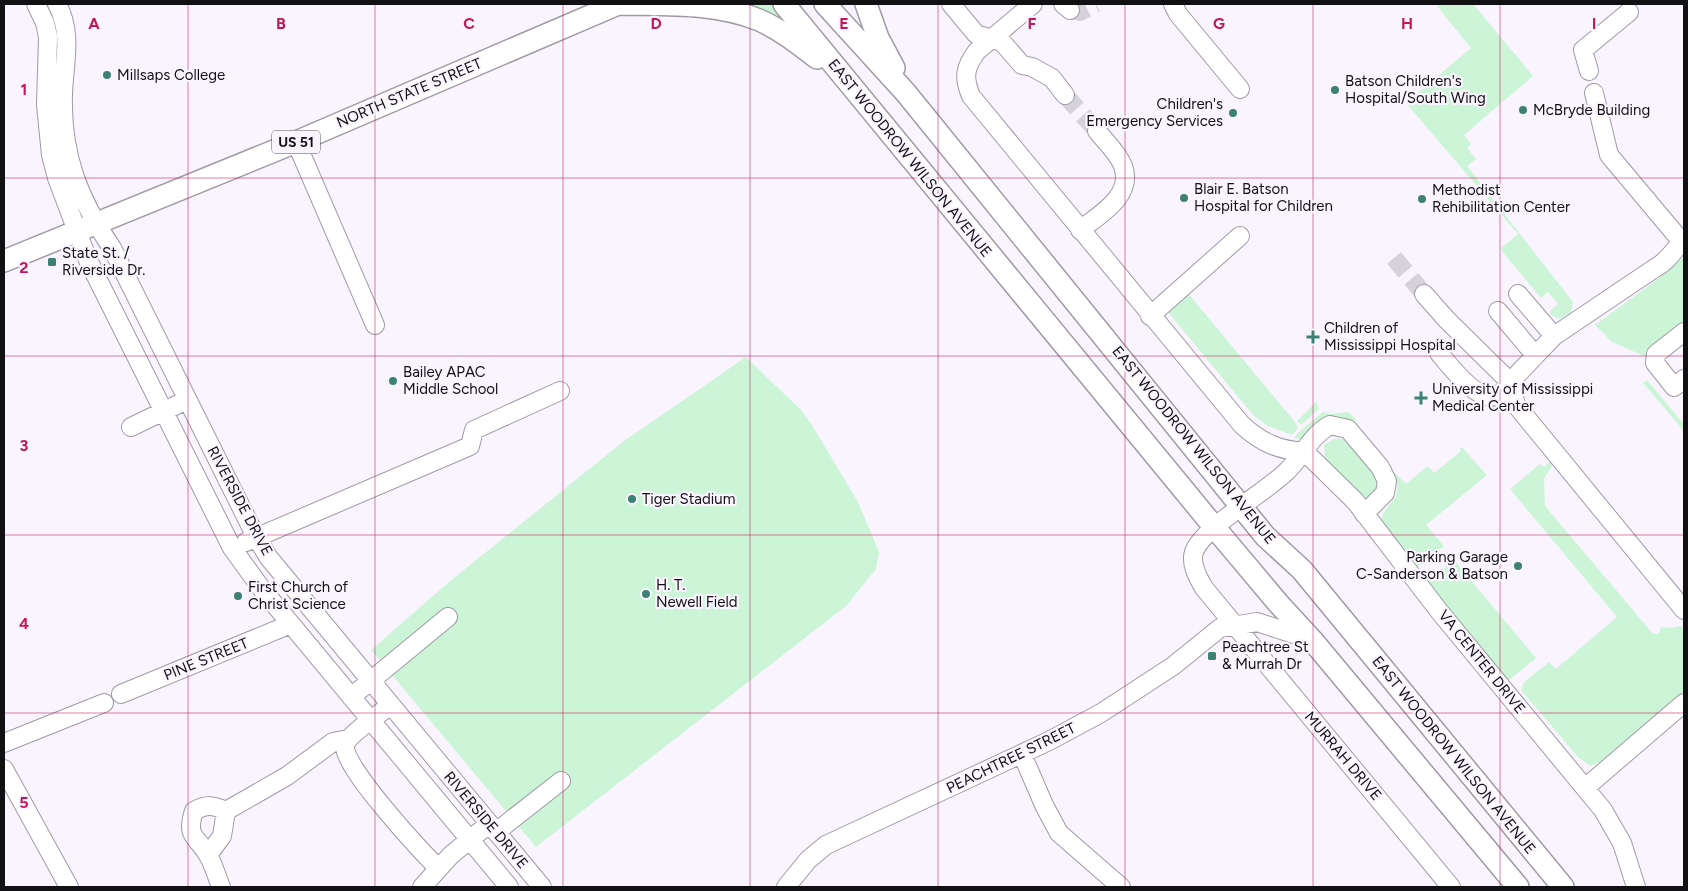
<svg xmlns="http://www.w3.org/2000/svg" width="1688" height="891" font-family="Figtree,sans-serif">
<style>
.green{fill:#ccf4d6}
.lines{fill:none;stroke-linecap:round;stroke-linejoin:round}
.minor-tunnel{stroke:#d6d2db;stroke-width:18;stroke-dasharray:18 9;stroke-linecap:butt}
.minor-casing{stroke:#9f9aa3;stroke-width:20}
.major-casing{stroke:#9f9aa3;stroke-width:24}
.minor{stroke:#fff;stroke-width:18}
.major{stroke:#fff;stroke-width:21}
.grid{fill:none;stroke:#c2185b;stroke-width:1;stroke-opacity:0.55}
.poi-dot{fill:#3d8175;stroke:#f9f4fe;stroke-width:2}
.labels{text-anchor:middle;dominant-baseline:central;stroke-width:4.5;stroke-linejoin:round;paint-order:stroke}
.shield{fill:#f9f4fe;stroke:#57545a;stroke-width:1}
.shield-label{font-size:14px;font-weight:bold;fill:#111013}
.poi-label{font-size:15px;fill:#111013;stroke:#f9f4fe;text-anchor:start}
.street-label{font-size:15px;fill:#111013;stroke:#f9f4fe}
.grid-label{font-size:16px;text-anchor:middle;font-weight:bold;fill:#c2185b;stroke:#f9f4fe;stroke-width:4.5;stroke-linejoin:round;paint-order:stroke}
</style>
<rect width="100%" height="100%" fill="#f9f4fe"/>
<path class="green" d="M730 4H772L798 35Z
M1440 4H1473L1533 76 1464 135 1471 144 1467 148 1476 159 1467 166 1573 302 1571 312 1559 319 1550 314 1551 310 1558 304 1548 292 1541 298 1500 249 1518 234 1406 103 1471 48 1437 6Z
M1684 257V325L1649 358 1612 342 1595 325 1654 282Z
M1187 292 1295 422 1298 428 1292 435 1268 426 1254 416 1167 311Z
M746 357 802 411 812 425 858 502 879 552 876 569 846 606 536 847 371 650 449 582 624 441Z
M1647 380 1684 424V431L1643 383Z
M1316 402 1319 409 1301 425 1297 421Z
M1323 412 1333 414 1348 412 1355 418V426L1301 439 1294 438 1299 432Z
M1334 439C1338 439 1342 438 1346 441 1356 448 1376 474 1381 486L1364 503 1325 457 1324 445Z
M1462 447 1487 475 1426 525 1444 546 1421 565 1413 568 1381 520C1385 501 1407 502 1392 470L1406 484 1428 466 1434 473 1461 451 1460 449Z
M1552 460 1553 465 1544 478 1545 506 1653 634H1659L1661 627 1670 628 1681 626 1684 631V691L1600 762 1590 766 1578 757 1521 690 1524 682 1549 662 1556 669 1617 617 1510 489 1540 464 1544 467Z
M1454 560 1536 658 1509 680 1506 681 1427 583Z"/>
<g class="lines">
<path class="minor-tunnel" d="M1070 10 1080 12 1096 4
M1065 95 1097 131
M1394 258 1424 294"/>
<g class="minor-casing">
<path id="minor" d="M36 4 45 23 48 37 46 105 51 155 57 178 88 260 232 548 261 588 509 887
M57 4C73 33 64 63 63 94 61 154 79 200 112 248L256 537 269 558 542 887
M951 4 976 34 1002 42 1022 65 1032 67 1052 78 1065 95
M1033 4 977 51C965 67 963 77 971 96L1242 425C1262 443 1278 450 1305 452
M1063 4 1070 10
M1173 4 1178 14 1240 89
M1589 71 1583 50 1629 12
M1594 93 1609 155 1682 242
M296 142 375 325
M1080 230C1099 215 1134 196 1123 166 1118 153 1105 141 1097 131
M1424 294 1447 320 1510 382 1554 336 1655 268C1669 261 1673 250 1684 240
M1518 294 1554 336
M1498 311 1535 355
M1150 316 1240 236
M1684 332 1656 354 1655 363 1674 387 1684 379
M1439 353C1450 366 1480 407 1500 394 1504 392 1507 386 1510 382
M1510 382 1516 405 1684 610
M131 427 187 400
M1305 452 1355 501 1439 611 1603 810 1622 843 1636 887
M1364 514 1385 493 1387 481 1380 467 1348 429 1330 425C1310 436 1303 456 1286 472 1266 492 1202 528 1194 552 1190 564 1198 578 1204 588L1451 887
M246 542 470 446 474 430 560 391
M121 694 291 624
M351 697 448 617
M391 705C382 712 348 735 345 745 341 765 421 851 438 868
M4 743 104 703
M1022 754 1044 805 1059 833 1121 887
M4 769 69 887
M1585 788 1684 703
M496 832 561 781
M208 855 222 836 226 811
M221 887C217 877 214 866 209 857 198 836 185 839 194 811 207 804 213 805 226 811L287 776 333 742 348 739
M422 887 451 855 489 824
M786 887 808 860 826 845 1049 741 1101 713 1173 666 1220 628 1257 622 1312 640"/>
</g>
<g class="major-casing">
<path id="major" d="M618 4C666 5 715 2 759 20 780 29 800 45 817 58
M784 4 1215 528 1278 603 1312 640 1518 887
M825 4 906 93 1265 536 1302 570 1563 887
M866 4 878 38 894 68
M4 261 296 142 618 4"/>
</g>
<use href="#minor" class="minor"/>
<use href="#major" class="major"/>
</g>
<path class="grid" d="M188 4V887M375 4V887M563 4V887M750 4V887M938 4V887M1125 4V887M1313 4V887M1500 4V887M4 178H1684M4 356H1684M4 535H1684M4 713H1684"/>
<g class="poi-dot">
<circle cx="107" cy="75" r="5"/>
<circle cx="1335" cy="90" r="5"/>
<circle cx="1523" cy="110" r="5"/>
<circle cx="1233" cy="113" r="5"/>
<circle cx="1184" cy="198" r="5"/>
<circle cx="1422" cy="199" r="5"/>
<rect x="47" y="257" width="10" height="10" rx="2.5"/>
<path d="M1310.5 329.5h5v5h5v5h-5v5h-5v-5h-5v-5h5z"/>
<circle cx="393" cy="381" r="5"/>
<path d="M1418.5 390.5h5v5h5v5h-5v5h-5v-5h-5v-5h5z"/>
<circle cx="632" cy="499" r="5"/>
<circle cx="1518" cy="566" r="5"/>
<circle cx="646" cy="594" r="5"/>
<circle cx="238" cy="596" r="5"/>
<rect x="1207" y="651" width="10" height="10" rx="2.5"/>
</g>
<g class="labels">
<rect class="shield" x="272" y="130.5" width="48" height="23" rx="4"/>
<g class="shield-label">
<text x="296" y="142">US 51</text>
</g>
<g class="poi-label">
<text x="117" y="75">Millsaps College</text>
<text x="1345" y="81">Batson Children's<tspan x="1345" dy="17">Hospital/South Wing</tspan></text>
<text x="1223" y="104" text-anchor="end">Children's<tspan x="1223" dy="17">Emergency Services</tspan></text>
<text x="1533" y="110">McBryde Building</text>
<text x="1194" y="189">Blair E. Batson<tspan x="1194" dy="17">Hospital for Children</tspan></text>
<text x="1432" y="190">Methodist<tspan x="1432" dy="17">Rehibilitation Center</tspan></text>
<text x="62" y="253">State St. /<tspan x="62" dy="17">Riverside Dr.</tspan></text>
<text x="1324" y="328">Children of<tspan x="1324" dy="17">Mississippi Hospital</tspan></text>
<text x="403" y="372">Bailey APAC<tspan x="403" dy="17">Middle School</tspan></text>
<text x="1432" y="389">University of Mississippi<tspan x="1432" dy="17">Medical Center</tspan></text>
<text x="642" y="499">Tiger Stadium</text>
<text x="1508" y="557" text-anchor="end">Parking Garage<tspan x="1508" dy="17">C-Sanderson &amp; Batson</tspan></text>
<text x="656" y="585">H. T.<tspan x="656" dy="17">Newell Field</tspan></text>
<text x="248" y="587">First Church of<tspan x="248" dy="17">Christ Science</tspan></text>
<text x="1222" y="647">Peachtree St<tspan x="1222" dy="17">&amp; Murrah Dr</tspan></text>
</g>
<g class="street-label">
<text transform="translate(409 93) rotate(-23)">NORTH STATE STREET</text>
<text transform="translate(910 158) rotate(51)">EAST WOODROW WILSON AVENUE</text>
<text transform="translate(1194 445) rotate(51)">EAST WOODROW WILSON AVENUE</text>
<text transform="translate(240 501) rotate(62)">RIVERSIDE DRIVE</text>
<text transform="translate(206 659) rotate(-22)">PINE STREET</text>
<text transform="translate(1482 662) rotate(51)">VA CENTER DRIVE</text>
<text transform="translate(1454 755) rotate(51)">EAST WOODROW WILSON AVENUE</text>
<text transform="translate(1343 756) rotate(50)">MURRAH DRIVE</text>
<text transform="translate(1011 758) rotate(-26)">PEACHTREE STREET</text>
<text transform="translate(486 820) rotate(50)">RIVERSIDE DRIVE</text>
</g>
</g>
<g class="grid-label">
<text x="94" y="29">A</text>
<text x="281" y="29">B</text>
<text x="469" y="29">C</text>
<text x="656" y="29">D</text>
<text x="844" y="29">E</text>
<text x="1032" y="29">F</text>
<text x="1219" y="29">G</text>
<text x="1407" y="29">H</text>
<text x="1594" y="29">I</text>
<text x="24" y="95">1</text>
<text x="24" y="273">2</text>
<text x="24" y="451">3</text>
<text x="24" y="629">4</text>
<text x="24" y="808">5</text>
</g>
<rect width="1688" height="891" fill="none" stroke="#111013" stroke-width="10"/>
</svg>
